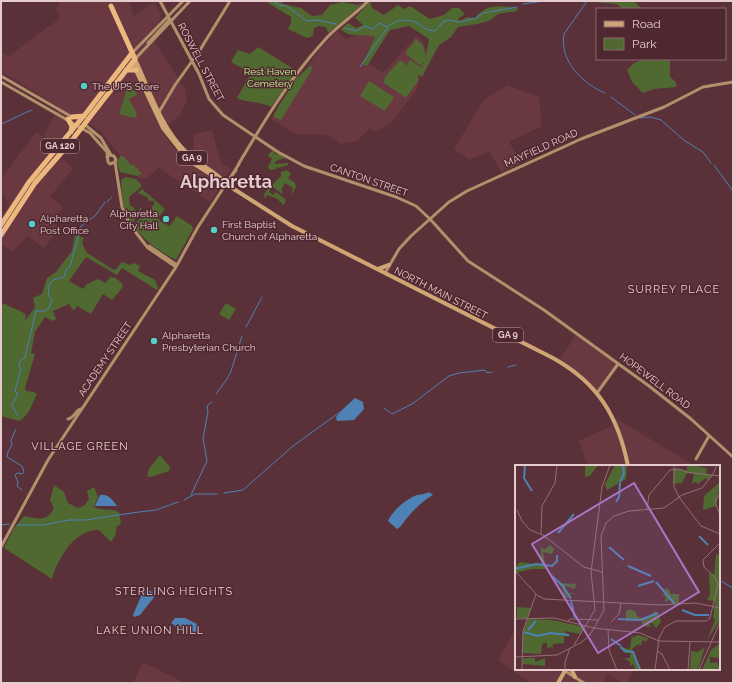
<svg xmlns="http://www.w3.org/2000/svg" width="734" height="684" font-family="Raleway,sans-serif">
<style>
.built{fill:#693841}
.green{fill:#4f6931}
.water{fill:#4e81b4}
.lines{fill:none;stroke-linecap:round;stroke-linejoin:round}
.stream{stroke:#4e81b4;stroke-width:1}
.secondary{stroke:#b1906b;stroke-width:3}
.primary{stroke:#d0a575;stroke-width:4}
.highway{stroke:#ecb87e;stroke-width:5}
.poi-dot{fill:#55cec6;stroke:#4f272e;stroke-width:1.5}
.labels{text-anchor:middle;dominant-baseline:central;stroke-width:3;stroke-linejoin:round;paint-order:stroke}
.shield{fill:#4f272e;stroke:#b89a9e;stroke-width:1}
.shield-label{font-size:9px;font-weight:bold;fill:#e5cbce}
.street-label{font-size:10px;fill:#e5cbce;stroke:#4f272e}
.park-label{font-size:10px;fill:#c7f398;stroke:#4f272e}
.poi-label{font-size:10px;fill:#e5cbce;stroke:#4f272e;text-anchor:start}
.neighbourhood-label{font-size:11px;letter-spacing:1px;fill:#e5cbce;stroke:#4f272e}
.town-label{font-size:18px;font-weight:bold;fill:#e5cbce;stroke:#4f272e}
.inset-river{fill:none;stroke:#4e81b4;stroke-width:2}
.inset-road{fill:none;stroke:#926f74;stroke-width:1}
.view{fill:#ab74c6;fill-opacity:0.15;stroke:#ab74c6;stroke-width:2}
.inset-edge{fill:none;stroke:#e5cbce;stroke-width:2}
</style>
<rect width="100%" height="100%" fill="#5a3138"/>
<path class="built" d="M61 1H129L134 16 154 2 161 13 155 42 185 89 187 101 180 115 162 130 173 147 193 164 194 134 212 130 221 163 231 169 210 202 159 168 145 179 138 177 101 132 78 117 56 145 43 136 59 107 10 77 1 73V52L9 56 46 28 60 19 56 8Z
M337 31 346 39 356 35H370L375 37 363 60 383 73 417 35 427 49 417 89 393 121 376 132 369 129 357 141 340 144 328 135 295 134 271 119 318 52Z
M507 85 539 97 542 126 509 142 521 163 502 172 489 152 469 160 454 149 483 101Z
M36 132 61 150 57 154 73 168 50 197 63 207 53 223 60 228 44 248 27 236 13 252 1 244V217L9 204 1 189V179Z
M577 333 618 363 597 392 559 361Z
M612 416 692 464 690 466H588L579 441 615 424Z
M516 628V669H634L626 683H622L607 674 602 683H531L498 660Z
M143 662 185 683H133Z"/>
<path class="green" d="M261 1H280L283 4 301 8 312 16 322 15 330 5 342 2 357 5 362 3 358 8 328 33 326 27 319 26 314 28 313 36 307 38 288 29 291 23V17L265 1Z
M370 1 372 8 384 15 398 5 404 9 410 6 430 19 444 15 452 8H459L465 14 458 19 460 21 467 17 475 18C486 3 502 6 518 8L517 11 498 14 489 21 477 24 458 27 451 37 439 45 422 77 418 74V81L406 98 384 83 385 77 400 60 411 68 407 64 410 60 422 68 424 61 421 66 406 54V52L416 39 423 45 426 56 429 39 409 26 390 30 367 66 362 64 375 37C364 33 349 39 341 29L348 23 356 28 363 25 355 18Z
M583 1H634L642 9H623L616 4Z
M258 47 297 71 271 107C262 101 245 103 237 98L251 73 231 62 238 50 250 54Z
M645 59H670V77L676 82V87L654 89 643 93 632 82 627 70 634 63Z
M310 66 313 68 281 120 274 117V114L295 80Z
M369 81 394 97 385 111 360 96Z
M131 82 137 95 129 99 137 114 135 118 119 114 126 93 123 86Z
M273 150 275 154H280L288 160 284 158 276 161 274 164 288 163V165L278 168 277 166 276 169 270 170 268 168 269 164H272L270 163 272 158 269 157 268 155Z
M120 156H123L131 165H134L142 174 137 176 120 172 117 163Z
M287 170 291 174 288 178 295 183 296 187 291 195 293 188 285 183 281 190 283 192 282 194 272 186 269 192 273 195 276 192 286 200 284 205 276 198 267 195 265 199 264 194 269 188 267 186 270 185 267 181 269 180 273 184 281 176V172Z
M126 177 136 179 141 184V187L129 197 130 206H132L137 212 141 207 142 208 132 224C122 213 122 194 121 180Z
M142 189 165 209 158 218 161 222 170 226 177 216 192 226 193 229 176 260C161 253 141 238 133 225L146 214H147L155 203 152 200 150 202 147 197 138 193Z
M75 235 84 238 82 242 86 252 112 269 115 270 122 262 130 265 134 263 140 266 138 271 155 280 158 288 157 290 122 268 117 275 86 257 69 281 83 289 87 284 98 279 106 283 110 277 113 278 114 277 122 283 123 287 112 300 103 294 91 314 77 306 74 311 69 304 53 311 56 319 53 321 45 317 35 332 31 353 35 354 25 388 26 391 34 392 37 394C32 404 29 416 19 421L1 416V307L4 303C11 309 20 309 26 315L25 321 35 307 33 298 42 294 47 278 56 272 72 251Z
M226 303 236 309 229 320 219 314Z
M160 455 170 467 169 471 151 477 147 476 149 469Z
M54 485 64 492 68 503 78 508 84 506 89 499 87 491 94 487 98 497 94 507C102 511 110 508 119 512L121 524 116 527V534L111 542 99 530C75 529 58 558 52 579L4 548 14 528 24 516C38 519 47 522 54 508L50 500Z"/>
<path class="water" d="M355 398 363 402 364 409 354 420 337 421 336 417 342 410Z
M429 492 433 495C420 502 409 515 400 527L397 529 388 521C392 511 406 499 417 495 421 494 425 494 429 492Z
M100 495C108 494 112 499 117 506H95Z
M147 589 154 593 155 596 140 615 134 617 133 615 142 594Z
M175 618H185L197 624 200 633 196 635 188 628 177 627 171 623Z"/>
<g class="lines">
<path class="stream" d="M272 1 281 6 285 5 307 21 317 20 336 24
M587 1 564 34C559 61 583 84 605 93
M523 4 544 1
M345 28 356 31 365 26 372 29 380 23 386 27C390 26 393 22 398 21 421 17 418 30 435 31L443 22 448 20 460 22 476 18 484 13 517 7
M360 67 388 27
M611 97 635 115
M640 118 651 117 661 120 685 141 703 152 711 163
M1 124C12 120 21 114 32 110
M714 165 733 191
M111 198 112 197
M107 202 110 199
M246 327 262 297
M508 367 516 365
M216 394 227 379 231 371 242 336
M384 408 392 414 412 404 449 376 459 373 485 370 487 373 492 372
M18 416 12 405 18 394 15 391 21 369 19 366 20 361 25 357 36 311H45L49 308 52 300 49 296 48 286 53 280 64 277 66 270 70 267 81 226 95 216 105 202
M16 429 11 440 12 445 8 452 7 457 22 466 24 472 22 474 17 473 15 475 18 482 17 486 22 490
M224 493 243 490 293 446 340 412
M191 495 207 461 203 439 208 411 207 406 212 402
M184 500 195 494H217
M1 525 9 524
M17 525H43L69 520H85L139 512 156 510 178 502
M719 580 733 588"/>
<path class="secondary" d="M160 1 199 74 209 99 223 115 278 152 304 166 396 197 416 206 430 219 468 261 544 310 649 386 691 419 733 457
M148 43 170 19
M132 53 183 1
M135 59 190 1
M1 76 72 117
M1 82 90 133 107 152 108 162 110 164 115 162 116 160 114 156 110 155 107 157
M159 112 175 85 200 50 230 1
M84 124 101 138 111 155
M115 162 122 207 130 225 148 248 176 267
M238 165C263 123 290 78 323 42 336 26 354 16 368 1
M227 182 236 170
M149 246 177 265
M385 273 399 249 411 236 449 202 467 191 581 139 664 107 703 87 733 82
M597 393 618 364
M68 419C75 418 75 410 81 409
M696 459 709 436
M1 547 48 460 176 267 198 227 239 164
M565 671 584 683"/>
<path class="primary" d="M135 59C150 91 160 127 187 153 198 164 215 171 226 183
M132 62 163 128 181 151 196 165 292 226 553 358C598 383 618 416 628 466
M378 269 389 265
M571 669 575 677
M558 683 566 669"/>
<path class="highway" d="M126 70H136
M72 117 84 116
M68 119 72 126 71 132
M1 225 29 182 87 112 132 53
M1 235 35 183 69 144 135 59 111 6"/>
</g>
<g class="poi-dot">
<circle cx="84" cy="86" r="4"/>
<circle cx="166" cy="219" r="4"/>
<circle cx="32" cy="224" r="4"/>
<circle cx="214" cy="230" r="4"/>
<circle cx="154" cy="341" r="4"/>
</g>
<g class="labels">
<g class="shield">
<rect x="41" y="139" width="38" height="14" rx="3"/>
<rect x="177" y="151" width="30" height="14" rx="3"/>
<rect x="493" y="328" width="30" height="14" rx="3"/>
</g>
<g class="shield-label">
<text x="60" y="146">GA 120</text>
<text x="192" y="158">GA 9</text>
<text x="508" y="335">GA 9</text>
</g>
<g class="street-label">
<text transform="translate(201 62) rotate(62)">ROSWELL STREET</text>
<text transform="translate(541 148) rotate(-24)">MAYFIELD ROAD</text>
<text transform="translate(369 180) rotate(19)">CANTON STREET</text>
<text transform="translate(441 293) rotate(27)">NORTH MAIN STREET</text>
<text transform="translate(105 359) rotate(-56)">ACADEMY STREET</text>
<text transform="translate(655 381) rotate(37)">HOPEWELL ROAD</text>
</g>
<g class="park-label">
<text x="270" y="71">Rest Haven<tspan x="270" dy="12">Cemetery</tspan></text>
</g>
<g class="poi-label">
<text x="92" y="86">The UPS Store</text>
<text x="158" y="213" text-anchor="end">Alpharetta<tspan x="158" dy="12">City Hall</tspan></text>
<text x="40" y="218">Alpharetta<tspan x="40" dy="12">Post Office</tspan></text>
<text x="222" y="224">First Baptist<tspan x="222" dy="12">Church of Alpharetta</tspan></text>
<text x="162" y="335">Alpharetta<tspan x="162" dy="12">Presbyterian Church</tspan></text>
</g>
<g class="neighbourhood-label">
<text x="674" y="289">SURREY PLACE</text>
<text x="80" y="446">VILLAGE GREEN</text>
<text x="174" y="591">STERLING HEIGHTS</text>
<text x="150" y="630">LAKE UNION HILL</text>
</g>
<g class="town-label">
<text x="226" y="181">Alpharetta</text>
</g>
</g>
<g transform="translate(515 465)">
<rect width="205" height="205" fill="#5a3138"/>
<path d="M70 0H83L75 11 70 12ZM100 0H112L111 14 92 25 90 19ZM173 0 192 3 191 9 197 11 194 15 190 13 183 19 181 17 173 20 177 18 179 9 172 8 167 18 158 19 159 3 171 6ZM205 17 201 41 188 45 189 31ZM35 80 39 84 37 89 28 87 31 104H17L0 108V102L5 97 26 100V81L29 85ZM201 89 205 90V155L192 175 200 155 198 153 200 136 192 135 195 129 194 108 199 110ZM37 111 46 118 61 119 60 124 50 121 52 128H60L55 129 56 135 54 132 50 133 47 123ZM153 123 156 129H164V139H157L155 135 150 137 151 131H146L149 129 148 125ZM111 139V146L115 144 121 147 122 151 126 153 138 150V146L143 148 146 157 141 163 137 158 134 159 137 162 127 161V156H111ZM2 142 16 143 12 153H2ZM13 154 37 155 69 162 65 169 49 166 55 172 49 171V178L38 179 37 187V182L32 183V178H29L27 179 26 189 8 188V167ZM117 169 118 173 122 170 133 173 131 177 128 175 125 181 123 179 117 184 127 205H121L118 199 115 201V197L109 193 99 194 115 193V188H110L104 182 115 184ZM205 178V193L195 192V198L202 197 205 204 187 205 196 185ZM190 182 183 205H175L176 186 183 187ZM12 193H20V197L30 193V201L8 199V194Z" fill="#4f6931"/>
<path class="inset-river" d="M10 0 9 13 17 26M105 17 109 9 108 0M101 37 104 32 105 18M43 68 59 49M184 71 193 80M94 82 109 95M113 101 136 111M0 104 21 99 37 101 42 96V90M37 111 48 121 56 134M141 117 159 138M123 121 139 116M56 136 60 153M167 145 180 150H194M103 154 125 155 143 148M13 165 21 156M9 167 23 171 35 168 54 170M96 174 106 181M106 182 110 186 118 187 125 205"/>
<path class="inset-road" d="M159 0V22L164 32M171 7 205 11M205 28 200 37 205 50M164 32 186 61 205 69M132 44 134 30 155 5 164 4 172 7M2 45 7 56 15 65 28 70 69 102 87 107M26 69 27 41 40 18 42 0M0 106 22 130 29 134 144 140 181 138 205 143M0 154 39 153 79 163 89 145 86 71 91 58 99 51 114 46 149 43 167 30 187 23 198 9 202 0M52 157 55 154 84 155M96 157 104 149 106 138M93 165 94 185 102 205M74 171 79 163 125 168 144 176 205 177M59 180 80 145 76 107 87 22 95 0M142 186 147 189 155 205M0 192 42 190 67 177 76 169M7 205 8 166 21 129M50 205V197L55 183M140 205 144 173 150 162 161 156H191L195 153 203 119 200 112 189 102 188 95 205 78M173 205 175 177M184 205 205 157"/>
<path class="view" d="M119 18 184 127 83 188 17 79Z"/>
<rect width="205" height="205" class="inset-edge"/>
</g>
<rect width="734" height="684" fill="none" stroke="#e5cbce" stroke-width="4"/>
<rect x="596" y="8" width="130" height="52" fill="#4f272e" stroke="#8b696e"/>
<rect x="604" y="21" width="20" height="6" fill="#d0a575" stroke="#8b696e"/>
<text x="632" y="28" font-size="12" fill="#e5cbce">Road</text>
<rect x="604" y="38" width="20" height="12" fill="#4f6931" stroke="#8b696e"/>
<text x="632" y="48" font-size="12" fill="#e5cbce">Park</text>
</svg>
